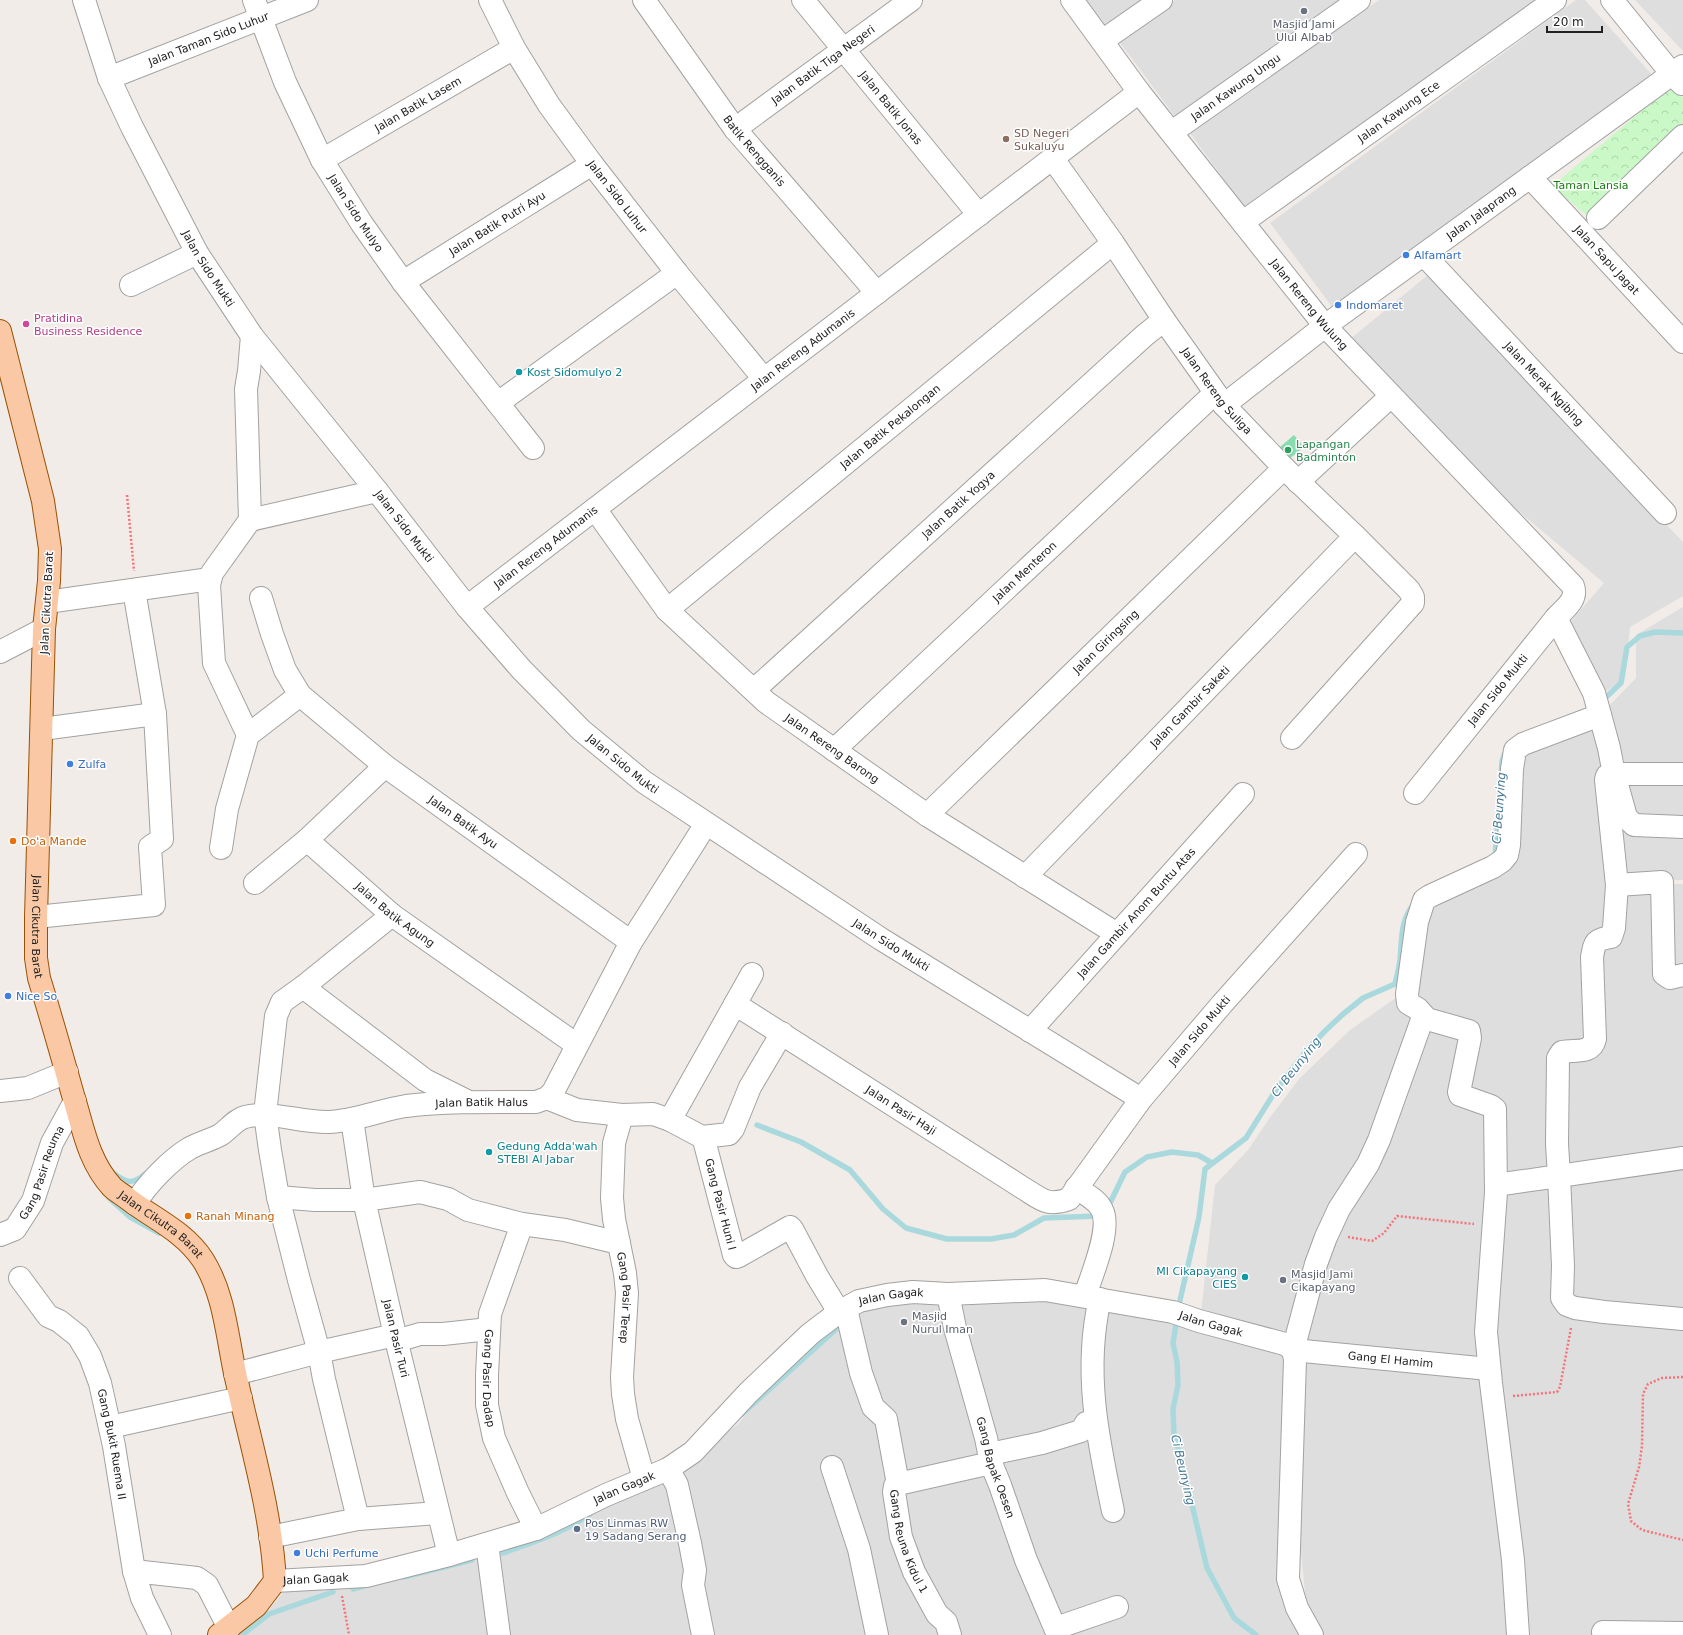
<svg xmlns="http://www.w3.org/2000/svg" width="1683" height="1635" font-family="'DejaVu Sans',sans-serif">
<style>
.residential{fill:#dfdede}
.park{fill:url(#park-crowns)}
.pitch{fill:#88ddb0}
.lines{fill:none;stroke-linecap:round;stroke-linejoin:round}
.stream{stroke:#aad9dd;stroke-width:5.5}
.minor-casing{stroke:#a2a2a2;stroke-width:24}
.major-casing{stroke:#995104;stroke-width:24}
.path{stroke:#f67379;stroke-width:2.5;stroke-dasharray:2 2;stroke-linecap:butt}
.minor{stroke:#fff;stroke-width:22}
.major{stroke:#fac8a4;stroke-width:22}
.worship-dot{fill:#6b7280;stroke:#fff;stroke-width:1.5}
.education-dot{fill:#8d6e63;stroke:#fff;stroke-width:1.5}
.shop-dot{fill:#3f7fe0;stroke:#fff;stroke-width:1.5}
.hotel-dot{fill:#d1479c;stroke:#fff;stroke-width:1.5}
.culture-dot{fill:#0f9aa8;stroke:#fff;stroke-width:1.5}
.leisure-dot{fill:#2e9e5b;stroke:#fff;stroke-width:1.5}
.food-dot{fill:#e8710a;stroke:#fff;stroke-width:1.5}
.service-dot{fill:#5c6f8a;stroke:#fff;stroke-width:1.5}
.labels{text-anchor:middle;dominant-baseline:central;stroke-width:3;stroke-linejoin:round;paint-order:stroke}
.worship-label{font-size:11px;fill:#5b616d;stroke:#fff;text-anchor:start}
.street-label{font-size:11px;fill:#212121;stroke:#fff}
.education-label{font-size:11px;fill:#785e54;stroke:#fff;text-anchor:start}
.park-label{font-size:11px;fill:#167e0f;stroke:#fff}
.shop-label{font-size:11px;fill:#366cbe;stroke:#fff;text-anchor:start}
.hotel-label{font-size:11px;fill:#b23c85;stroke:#fff;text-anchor:start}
.culture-label{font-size:11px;fill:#0d838f;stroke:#fff;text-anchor:start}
.leisure-label{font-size:11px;fill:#27864d;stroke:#fff;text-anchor:start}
.food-label{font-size:11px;fill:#c56008;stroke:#fff;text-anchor:start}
.service-label{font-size:11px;fill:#4e5e75;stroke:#fff;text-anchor:start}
.water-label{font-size:12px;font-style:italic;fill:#467a97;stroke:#fff}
</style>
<defs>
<pattern id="park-crowns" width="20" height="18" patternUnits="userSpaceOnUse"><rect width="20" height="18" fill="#caf8c7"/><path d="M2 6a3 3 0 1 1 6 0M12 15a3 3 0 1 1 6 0" fill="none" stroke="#add4ab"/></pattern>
</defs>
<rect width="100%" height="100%" fill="#f1ece8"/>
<path class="residential" d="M1077 0H1154L1104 37Z
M1175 0H1354L1182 126 1118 40Z
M1379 0H1542L1253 219 1190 133Z
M1576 0H1585L1654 77 1335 311 1270 223Z
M1635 0H1683V51Z
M1429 274 1683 542V596L1630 627 1625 678 1591 702 1565 634 1571 621 1604 583 1452 455 1349 340Z
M1683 607V768L1627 771 1608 707 1636 678V635Z
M1595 718 1618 885 1683 884V1635H1324L1307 1612 1298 1522 1299 1348 1201 1313 1215 1185 1248 1150 1271 1116 1299 1079 1350 1030 1407 990 1426 902 1474 886 1515 863 1516 756Z
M1683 772V880L1621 881 1609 777Z
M917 1297H1025L1173 1317 1286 1355 1283 1574 1309 1635H244L263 1617 286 1589 522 1538 571 1526 609 1494 688 1461 737 1425 793 1361 856 1310Z"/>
<path class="park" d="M1671 86 1683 98V135L1591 219 1552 186Z"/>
<path class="pitch" d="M1294 435 1304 447 1283 464 1273 453Z"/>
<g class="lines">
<path class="stream" d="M1602 701 1621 683 1627 647 1640 636 1655 632 1683 633
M1495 858 1502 761 1505 753
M757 1125 801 1142 850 1170 883 1209 906 1228 947 1239H991L1014 1235 1044 1218 1099 1216
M112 1172C125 1182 131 1186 145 1174
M109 1198 130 1217 159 1233
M1105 1208 1110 1203 1125 1172 1147 1157 1172 1152 1180 1153 1198 1155 1212 1163
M1178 1309 1199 1217 1205 1169 1246 1138 1276 1090 1307 1050 1325 1031 1342 1015 1363 998 1395 984C1397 976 1399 968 1400 960 1402 940 1400 920 1414 904
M1177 1318 1173 1343 1177 1362 1178 1385 1173 1409 1174 1436 1180 1454 1207 1568 1234 1618 1256 1635
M741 1415 844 1322
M503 1553C533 1542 564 1533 590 1514
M404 1577 472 1560
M353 1589 364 1586
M242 1635 269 1614 333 1592"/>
<g class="minor-casing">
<g id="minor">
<path id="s1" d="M84 0 109 78 132 127 197 253 252 336 377 491 467 607 521 669 581 730 644 782 881 939 1141 1099"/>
<path id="s2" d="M254 0 285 82 322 160 362 224 403 282 533 448"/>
<path id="s3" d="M490 0 514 48 549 105 592 164 677 273 764 379"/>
<path id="s4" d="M644 0 735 129 877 293"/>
<path id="s5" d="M803 0 979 215"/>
<path id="s6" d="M1072 0 1139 92 1325 326 1573 586C1578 600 1565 608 1556 618L1415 793"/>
<path d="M1612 0 1672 74 1682 84"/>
<path d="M1102 41 1161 0"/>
<path id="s7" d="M109 78 307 0"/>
<path id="s8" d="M735 129 911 0"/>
<path id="s9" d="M1172 132 1359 0"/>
<path id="s10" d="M1053 159 1113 243 1164 320 1224 405 1284 468 1355 536 1409 590 1413 597V603L1292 738"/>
<path id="s11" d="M322 160 514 48"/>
<path id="s12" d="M1530 177 1683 342"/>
<path d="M1598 218 1683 136"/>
<path id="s13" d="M1243 222 1555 0"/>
<path id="s14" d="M1424 255 1665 513"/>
<path id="s15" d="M403 282 592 164"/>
<path d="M131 285 197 253"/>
<path d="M498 403 677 273"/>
<path id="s16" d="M1224 405 1325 326 1683 66"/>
<path d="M1298 482 1391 396"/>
<path id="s17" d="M595 509 667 610 766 702 927 815 1117 934"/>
<path d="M250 520 377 491"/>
<path id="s18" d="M261 598 272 634 285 670 300 695 385 766 631 942"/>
<path d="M47 602 210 579"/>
<path id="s19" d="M467 607 1139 92"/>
<path id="s20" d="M667 610 1113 243"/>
<path d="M1556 618 1594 693 1609 748 1614 774 1626 817 1634 825 1683 827"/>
<path d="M0 652 44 629"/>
<path id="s21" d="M754 690 1145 335 1164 320"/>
<path d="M42 729 155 714"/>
<path d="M248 735 214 663 209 585 212 573 250 520 246 389 249 371 252 336"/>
<path id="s22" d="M834 750 1214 394"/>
<path id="s23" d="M385 766 307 840 392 915 577 1045"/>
<path id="s24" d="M927 815 1284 468"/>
<path d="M221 848 227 809 248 735 300 695"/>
<path id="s25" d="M1025 877 1355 536"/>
<path d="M255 883 307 840"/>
<path d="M1617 885 1662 882 1664 974 1670 978 1683 975"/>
<path d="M392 915 303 987 425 1080 467 1101"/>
<path d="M36 917 154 905 150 847 162 839 155 714 134 590"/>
<path id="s26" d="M735 1004 1023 1188C1041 1199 1047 1207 1069 1199L1141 1099 1222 1004 1356 854"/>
<path id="s27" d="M1030 1031 1243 794"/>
<path d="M0 1091 28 1088 67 1072"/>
<path d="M547 1098 577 1110 622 1115 653 1114 670 1120 702 1137 729 1134 733 1129 750 1087 782 1033"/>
<path id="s28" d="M622 1115 614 1143 612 1198 614 1219 625 1273 627 1293 622 1377 623 1394 627 1419 644 1479"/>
<path id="s29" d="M352 1119 364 1200 395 1335 449 1555"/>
<path d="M670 1120 752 974"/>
<path id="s30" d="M702 1137 704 1140 734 1255 736 1257 739 1256 790 1227 792 1229 817 1276 839 1312"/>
<path d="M1683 1158 1559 1176 1563 1266 1562 1298 1567 1305 1575 1308 1604 1312 1683 1319"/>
<path d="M1496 1185 1559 1176 1557 1144 1558 1058 1562 1052C1575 1049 1591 1055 1595 1039L1592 957C1595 941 1595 940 1611 937L1614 928 1617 885 1606 780 1607 776 1620 774H1683"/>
<path d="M1076 1188C1085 1194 1098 1200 1102 1210 1112 1229 1091 1276 1085 1296"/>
<path d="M278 1197 315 1200H364L420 1192 448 1199 468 1210 522 1224 565 1230 619 1243"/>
<path id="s31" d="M135 1204C146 1185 170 1160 190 1148 199 1143 211 1140 220 1135 228 1130 236 1119 245 1117 272 1110 300 1123 329 1122 355 1121 380 1110 406 1106 449 1101 493 1102 536 1102L547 1098 553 1092 631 942 706 824"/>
<path id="s32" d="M522 1224 490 1314 487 1375V1405L494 1438 518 1493 536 1529"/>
<path id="s33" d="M0 1235 15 1229 33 1201 52 1143 75 1101"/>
<path id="s34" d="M20 1278 48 1316 59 1321 78 1336 90 1356 100 1383 114 1446 134 1571 142 1598 160 1635"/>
<path id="s35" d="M948 1294 955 1328 986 1438 991 1463 1000 1485 1026 1560 1058 1635"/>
<path d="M1100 1299C1083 1371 1098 1440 1113 1511"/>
<path id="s36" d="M846 1309 861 1373 873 1407 886 1419 898 1484 895 1486 894 1492 901 1537 914 1572 937 1614 946 1622 950 1635"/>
<path d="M396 1341 420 1334H443L489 1329"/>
<path d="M1293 1350 1316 1264 1326 1237 1339 1209 1368 1164 1379 1140 1423 1017"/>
<path id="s37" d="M1293 1350 1489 1369"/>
<path d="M235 1374 319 1352 395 1335"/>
<path d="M110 1427 241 1398"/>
<path d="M990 1454 1042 1443 1081 1431 1086 1423 1096 1421"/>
<path d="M832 1467 859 1549 877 1635"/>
<path d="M668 1469 677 1485 690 1543 695 1570 693 1585 703 1635"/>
<path d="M898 1484 991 1463"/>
<path d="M358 1519 438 1513"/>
<path d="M270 1537 358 1519 324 1379 319 1352 299 1280 278 1197 270 1150 265 1114 276 1016 282 1002 303 987"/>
<path d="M487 1544 499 1635"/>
<path d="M134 1571 197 1578 207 1585 229 1628"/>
<path id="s38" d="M275 1581 366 1576 449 1555 536 1529 606 1495 668 1469 693 1452 749 1392 810 1334 839 1312 859 1301 887 1295 913 1292 948 1294 1045 1290 1173 1312 1199 1321 1285 1344 1293 1350 1295 1359 1288 1579 1297 1608 1312 1635"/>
<path d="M1056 1628 1117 1607"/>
<path d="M1603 1632 1683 1633"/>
<path d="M1518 1635 1513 1560 1491 1383 1486 1332 1496 1192 1495 1109 1491 1106 1460 1095 1459 1092 1470 1038 1469 1031 1427 1019 1418 1009 1408 1003 1407 994 1417 922 1424 900 1430 896 1493 867 1502 861 1507 855 1509 845 1512 769 1515 750 1523 744 1600 715"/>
</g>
</g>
<g class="major-casing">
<g id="major">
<path id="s39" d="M0 331 43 501 50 549 49 581 44 629 36 917V958L39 978C51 1017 62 1056 73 1095 83 1127 88 1161 112 1187 116 1191 123 1195 128 1199 154 1219 184 1231 203 1260 224 1293 227 1335 235 1373 250 1442 271 1509 275 1581L256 1606 219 1635"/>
</g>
</g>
<path class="path" d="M127 495 134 571
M1348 1237 1372 1241 1384 1233 1397 1216 1474 1224
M1683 1377 1662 1378 1648 1384 1643 1394 1642 1446 1639 1467 1628 1504 1631 1521 1642 1530 1683 1540
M1513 1396 1557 1392 1560 1387 1571 1328
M342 1596 349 1635"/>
<use href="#minor" class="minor"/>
<use href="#major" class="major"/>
</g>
<g class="worship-dot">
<circle cx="1304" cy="11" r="4"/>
<circle cx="1283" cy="1280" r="4"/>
<circle cx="904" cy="1322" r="4"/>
</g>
<circle class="education-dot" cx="1006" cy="139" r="4"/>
<g class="shop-dot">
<circle cx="1406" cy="255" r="4"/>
<circle cx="1338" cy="305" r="4"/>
<circle cx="70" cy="764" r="4"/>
<circle cx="8" cy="996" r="4"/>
<circle cx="297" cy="1553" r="4"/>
</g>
<circle class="hotel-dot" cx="26" cy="324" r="4"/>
<g class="culture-dot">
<circle cx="519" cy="372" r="4"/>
<circle cx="489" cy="1152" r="4"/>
<circle cx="1245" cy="1277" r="4"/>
</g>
<circle class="leisure-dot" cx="1288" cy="450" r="4"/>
<g class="food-dot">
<circle cx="13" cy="841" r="4"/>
<circle cx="188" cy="1216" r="4"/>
</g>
<circle class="service-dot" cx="577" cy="1529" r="4"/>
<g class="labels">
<g class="worship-label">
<text x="1304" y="24" text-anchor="middle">Masjid Jami<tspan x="1304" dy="13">Ulul Albab</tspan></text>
<text x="1291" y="1274">Masjid Jami<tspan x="1291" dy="13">Cikapayang</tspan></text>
<text x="912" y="1316">Masjid<tspan x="912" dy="13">Nurul Iman</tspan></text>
</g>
<g class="street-label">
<text stroke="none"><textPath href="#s7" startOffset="107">Jalan Taman Sido Luhur</textPath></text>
<text stroke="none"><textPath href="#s8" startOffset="109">Jalan Batik Tiga Negeri</textPath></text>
<text stroke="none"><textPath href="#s9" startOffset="78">Jalan Kawung Ungu</textPath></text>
<text stroke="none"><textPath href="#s11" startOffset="111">Jalan Batik Lasem</textPath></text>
<text stroke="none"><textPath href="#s5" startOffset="139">Jalan Batik Jonas</textPath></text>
<text stroke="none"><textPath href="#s13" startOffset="191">Jalan Kawung Ece</textPath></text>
<text stroke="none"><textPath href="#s4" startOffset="187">Batik Rengganis</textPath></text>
<text stroke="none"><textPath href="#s3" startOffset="235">Jalan Sido Luhur</textPath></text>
<text stroke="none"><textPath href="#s2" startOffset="237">Jalan Sido Mulyo</textPath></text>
<text stroke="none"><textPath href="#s16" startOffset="321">Jalan Jalaprang</textPath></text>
<text stroke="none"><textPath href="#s15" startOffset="111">Jalan Batik Putri Ayu</textPath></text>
<text stroke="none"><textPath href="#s12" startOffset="113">Jalan Sapu Jagat</textPath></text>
<text stroke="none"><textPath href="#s1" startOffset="297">Jalan Sido Mukti</textPath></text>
<text stroke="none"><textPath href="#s6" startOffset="386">Jalan Rereng Wulung</textPath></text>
<text stroke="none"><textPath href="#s19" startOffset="423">Jalan Rereng Adumanis</textPath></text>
<text stroke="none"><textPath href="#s14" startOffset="176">Jalan Merak Ngibing</textPath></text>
<text stroke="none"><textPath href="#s10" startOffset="284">Jalan Rereng Suliga</textPath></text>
<text stroke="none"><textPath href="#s20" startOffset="289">Jalan Batik Pekalongan</textPath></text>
<text stroke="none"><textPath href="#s21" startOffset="276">Jalan Batik Yogya</textPath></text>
<text stroke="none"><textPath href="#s1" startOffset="621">Jalan Sido Mukti</textPath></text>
<text stroke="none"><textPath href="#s19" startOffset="99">Jalan Rereng Adumanis</textPath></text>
<text stroke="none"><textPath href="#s22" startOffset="261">Jalan Menteron</textPath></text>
<text transform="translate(47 603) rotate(-87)">Jalan Cikutra Barat</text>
<text stroke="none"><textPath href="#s24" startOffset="249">Jalan Giringsing</textPath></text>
<text transform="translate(1498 690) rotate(-51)">Jalan Sido Mukti</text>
<text stroke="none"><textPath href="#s25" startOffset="237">Jalan Gambir Saketi</textPath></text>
<text stroke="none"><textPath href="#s17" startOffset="340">Jalan Rereng Barong</textPath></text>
<text stroke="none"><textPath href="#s1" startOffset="945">Jalan Sido Mukti</textPath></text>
<text stroke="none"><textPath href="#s18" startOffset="312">Jalan Batik Ayu</textPath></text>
<text stroke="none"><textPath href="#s27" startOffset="159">Jalan Gambir Anom Buntu Atas</textPath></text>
<text stroke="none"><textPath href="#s23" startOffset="223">Jalan Batik Agung</textPath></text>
<text stroke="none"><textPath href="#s39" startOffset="602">Jalan Cikutra Barat</textPath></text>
<text stroke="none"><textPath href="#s1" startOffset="1269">Jalan Sido Mukti</textPath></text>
<text stroke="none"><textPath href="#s26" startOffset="605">Jalan Sido Mukti</textPath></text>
<text stroke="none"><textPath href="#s31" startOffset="382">Jalan Batik Halus</textPath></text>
<text stroke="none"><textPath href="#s26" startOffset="197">Jalan Pasir Haji</textPath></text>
<text stroke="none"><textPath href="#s33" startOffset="79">Gang Pasir Reuma</textPath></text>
<text stroke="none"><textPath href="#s30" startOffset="70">Gang Pasir Huni I</textPath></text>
<text stroke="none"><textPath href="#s39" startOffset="938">Jalan Cikutra Barat</textPath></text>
<text stroke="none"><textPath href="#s28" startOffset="185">Gang Pasir Terep</textPath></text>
<text stroke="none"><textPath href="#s38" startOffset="701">Jalan Gagak</textPath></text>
<text stroke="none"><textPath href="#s38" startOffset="1025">Jalan Gagak</textPath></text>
<text stroke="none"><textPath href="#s29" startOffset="224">Jalan Pasir Turi</textPath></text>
<text stroke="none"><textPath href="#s37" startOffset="98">Gang El Hamim</textPath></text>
<text stroke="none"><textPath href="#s32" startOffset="160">Gang Pasir Dadap</textPath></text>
<text stroke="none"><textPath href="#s34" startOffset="198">Gang Bukit Ruema II</textPath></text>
<text stroke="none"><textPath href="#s35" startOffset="180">Gang Bapak Oesen</textPath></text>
<text stroke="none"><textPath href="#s38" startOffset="365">Jalan Gagak</textPath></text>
<text stroke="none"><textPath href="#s36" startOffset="247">Gang Reuna Kidul 1</textPath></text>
<text stroke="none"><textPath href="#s38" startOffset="41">Jalan Gagak</textPath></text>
</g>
<g class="education-label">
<text x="1014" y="133">SD Negeri<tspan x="1014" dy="13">Sukaluyu</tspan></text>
</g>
<g class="park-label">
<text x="1591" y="185">Taman Lansia</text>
</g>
<g class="shop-label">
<text x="1414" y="255">Alfamart</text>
<text x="1346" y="305">Indomaret</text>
<text x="78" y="764">Zulfa</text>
<text x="16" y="996">Nice So</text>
<text x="305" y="1553">Uchi Perfume</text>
</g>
<g class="hotel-label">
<text x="34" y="318">Pratidina<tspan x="34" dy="13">Business Residence</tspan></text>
</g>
<g class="culture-label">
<text x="527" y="372">Kost Sidomulyo 2</text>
<text x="497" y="1146">Gedung Adda'wah<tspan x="497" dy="13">STEBI Al Jabar</tspan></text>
<text x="1237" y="1271" text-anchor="end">MI Cikapayang<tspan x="1237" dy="13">CIES</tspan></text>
</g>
<g class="leisure-label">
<text x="1296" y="444">Lapangan<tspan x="1296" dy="13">Badminton</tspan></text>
</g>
<g class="food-label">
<text x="21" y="841">Do'a Mande</text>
<text x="196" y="1216">Ranah Minang</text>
</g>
<g class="service-label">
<text x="585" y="1523">Pos Linmas RW<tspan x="585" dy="13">19 Sadang Serang</tspan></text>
</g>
<g class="water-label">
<text transform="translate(1499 808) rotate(-86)">Ci Beunying</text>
<text transform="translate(1296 1067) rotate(-52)">Ci Beunying</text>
<text transform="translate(1183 1470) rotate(77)">Ci Beunying</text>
</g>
</g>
<path d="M1547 26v6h55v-6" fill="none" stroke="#212121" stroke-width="2"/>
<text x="1553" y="26" font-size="12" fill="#212121" stroke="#ffffff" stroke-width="3" paint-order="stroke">20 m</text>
</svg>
